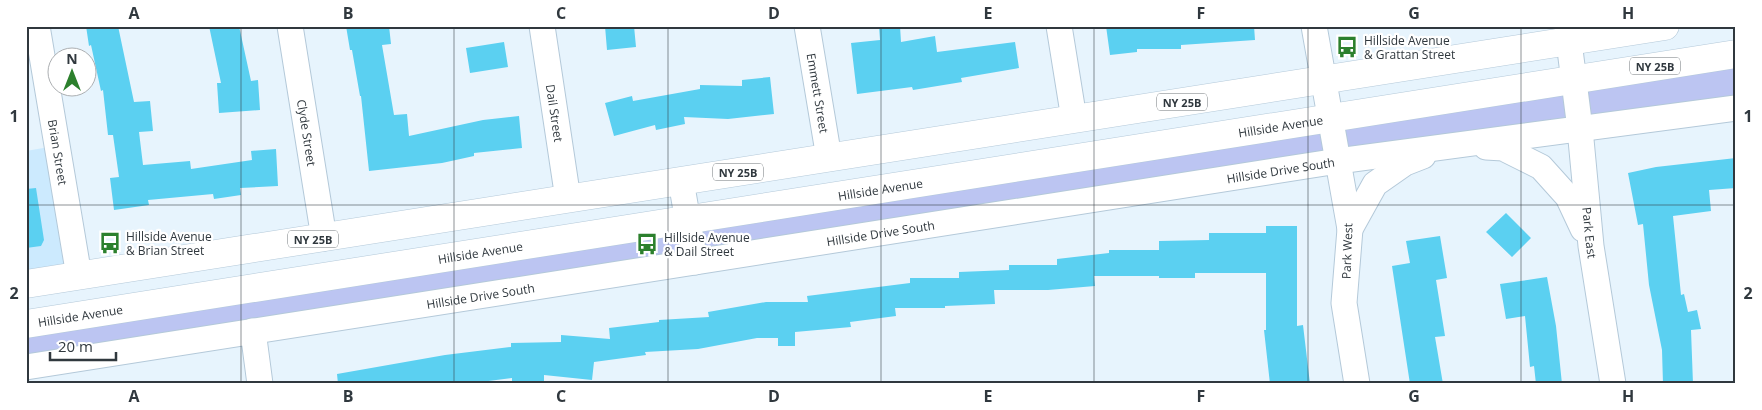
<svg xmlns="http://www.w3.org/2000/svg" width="1762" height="410" font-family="'Open Sans',sans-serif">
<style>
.built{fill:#cceafe}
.green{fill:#bcc5f2}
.building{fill:#5bd0f1}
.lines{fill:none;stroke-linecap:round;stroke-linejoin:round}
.minor-casing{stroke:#b4c9d9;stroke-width:27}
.primary-casing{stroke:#b4c9d9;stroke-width:29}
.minor{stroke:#fff;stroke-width:25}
.primary{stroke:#fff;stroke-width:28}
.grid{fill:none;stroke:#30383e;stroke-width:1;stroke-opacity:0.55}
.labels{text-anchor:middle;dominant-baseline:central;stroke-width:4.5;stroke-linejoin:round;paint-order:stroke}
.shield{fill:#fff;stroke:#6e7478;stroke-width:1}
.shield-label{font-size:11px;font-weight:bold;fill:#30383e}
.poi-label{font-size:12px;fill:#30383e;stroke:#fff;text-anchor:start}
.street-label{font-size:12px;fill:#30383e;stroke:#fff}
.neatline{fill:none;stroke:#30383e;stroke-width:2}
.grid-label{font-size:16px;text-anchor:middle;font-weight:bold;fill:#30383e}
</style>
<rect width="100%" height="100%" fill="#e7f4fd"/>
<path class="built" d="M55 146 79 276 26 284V151Z"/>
<path class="green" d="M1736 54V108L26 367V324Z"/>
<path class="building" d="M86 26H118L134 102 150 101 153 131 139 132 143 165 190 161 191 169 252 160 251 151 276 149 278 186 240 188 241 195 214 199 213 194 148 200 149 205 114 210 110 178 119 177 113 135H108L103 90 101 91 91 45 89 46Z
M209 26H239L251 81 258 80 260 110 219 113 217 83H221Z
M346 26H389L391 44 382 45 394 115 407 114 409 136 483 120 519 116 522 148 474 153V156L442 163 369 171 361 96H360L352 50H350Z
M605 26H634L636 47 607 50Z
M879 26H900L901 42 935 36 937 52 1015 42 1019 68 961 78 962 82 913 90 912 87 857 94 851 43 880 40Z
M1106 26H1254L1255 40 1181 45V49H1137V52L1110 55Z
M504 42 508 67 470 73 466 48Z
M770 77 774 114 728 119 684 117 685 124 656 130 655 125 614 136 605 103 632 96 633 101 700 89V85L742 86V80Z
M1736 158V188L1709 190 1711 211 1673 216 1681 295 1684 294 1688 312 1697 310 1701 329 1691 330 1693 384H1663L1662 350 1649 285 1643 224 1638 225 1628 173 1656 167Z
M36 188 44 240 41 246 26 248V189Z
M1506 213 1531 238 1512 257 1486 232Z
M1266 226H1297V326L1303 325 1310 384H1270L1264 330H1266V273H1195V278H1159V276H1094L1095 286 1048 290H994L995 304 945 306V308H895L896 316 850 322 851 327 795 332V346H778V338H757L698 349 645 352 646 355 594 362 592 380 544 375V384H512V378L465 384H338L337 374 445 355 511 347V343L561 342V335L610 339 609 328 659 322V320L709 317 708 312 766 302H808L807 296 910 283V278H959V272L1009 270V265H1057V259L1109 253V250H1159V241L1209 240V233H1266Z
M1440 236 1447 278 1436 280 1445 336 1435 337 1443 384H1410L1392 266 1410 263 1406 241Z
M1547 277 1556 326 1562 384H1536L1534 366 1530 367 1525 316 1506 319 1500 284Z"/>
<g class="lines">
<g class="minor-casing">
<g id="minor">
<path id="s1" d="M37 26 79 276"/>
<path id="s2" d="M290 26 324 238"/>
<path id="s3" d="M542 26 568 199"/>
<path id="s4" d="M807 26 829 158"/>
<path d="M1059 26 1074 119"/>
<path d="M1314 26 1350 229 1344 303 1357 384"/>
<path id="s5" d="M1567 26 1580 129 1591 246 1613 384"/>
<path d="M1486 147 1503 148 1541 167 1568 197 1583 229"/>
<path d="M681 181 695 262"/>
<path d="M1350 229 1375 184 1405 163 1423 156"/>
<path d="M253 331 260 384"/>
<path id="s6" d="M26 367 1338 161 1736 108"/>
</g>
</g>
<g class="primary-casing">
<g id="primary">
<path d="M26 284 1665 26"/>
<path id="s7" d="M26 324 1736 54"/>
</g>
</g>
<use href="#minor" class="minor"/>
<use href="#primary" class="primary"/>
</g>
<path class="grid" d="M241 26V384M454 26V384M668 26V384M881 26V384M1094 26V384M1308 26V384M1521 26V384M26 205H1736"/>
<defs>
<g id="bus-bare" transform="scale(1.725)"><path d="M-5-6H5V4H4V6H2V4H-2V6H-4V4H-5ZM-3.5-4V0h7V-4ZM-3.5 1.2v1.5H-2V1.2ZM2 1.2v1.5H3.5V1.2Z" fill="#2c802d" stroke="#fff" stroke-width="2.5" paint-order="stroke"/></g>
</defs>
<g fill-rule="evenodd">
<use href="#bus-bare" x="1347" y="47"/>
<use href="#bus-bare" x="110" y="243"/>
<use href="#bus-bare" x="647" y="244"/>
</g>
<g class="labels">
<g class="shield">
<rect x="1630" y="57.5" width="50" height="17" rx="4"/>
<rect x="1157" y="93.5" width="50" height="17" rx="4"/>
<rect x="713" y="163.5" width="50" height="17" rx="4"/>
<rect x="288" y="230.5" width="50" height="17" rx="4"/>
</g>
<g class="shield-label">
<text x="1655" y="66">NY 25B</text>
<text x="1182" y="102">NY 25B</text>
<text x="738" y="172">NY 25B</text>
<text x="313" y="239">NY 25B</text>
</g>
<g class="poi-label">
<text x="1364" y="40">Hillside Avenue<tspan x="1364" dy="14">&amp; Grattan Street</tspan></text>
<text x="126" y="236">Hillside Avenue<tspan x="126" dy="14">&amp; Brian Street</tspan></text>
<text x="664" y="237">Hillside Avenue<tspan x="664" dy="14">&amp; Dail Street</tspan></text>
</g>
<g class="street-label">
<text stroke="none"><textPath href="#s4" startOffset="68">Emmett Street</textPath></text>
<text stroke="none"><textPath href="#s3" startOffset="88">Dail Street</textPath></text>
<text stroke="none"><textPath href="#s7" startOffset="1270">Hillside Avenue</textPath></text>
<text stroke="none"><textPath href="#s2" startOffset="108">Clyde Street</textPath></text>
<text stroke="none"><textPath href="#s1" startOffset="128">Brian Street</textPath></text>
<text stroke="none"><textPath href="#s6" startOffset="1270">Hillside Drive South</textPath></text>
<text stroke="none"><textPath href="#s7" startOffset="865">Hillside Avenue</textPath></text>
<text stroke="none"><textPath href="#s5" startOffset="208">Park East</textPath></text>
<text stroke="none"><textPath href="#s6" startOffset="865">Hillside Drive South</textPath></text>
<text transform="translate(1347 251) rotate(-88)">Park West</text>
<text stroke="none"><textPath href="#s7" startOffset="460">Hillside Avenue</textPath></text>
<text stroke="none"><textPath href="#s6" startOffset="460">Hillside Drive South</textPath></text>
<text stroke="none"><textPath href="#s7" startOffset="55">Hillside Avenue</textPath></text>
</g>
</g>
<rect width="1762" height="410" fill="none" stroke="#ffffff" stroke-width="55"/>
<g transform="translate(72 72)"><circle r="24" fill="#ffffff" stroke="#acafb2"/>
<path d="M0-4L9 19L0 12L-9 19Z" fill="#2c802d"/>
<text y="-8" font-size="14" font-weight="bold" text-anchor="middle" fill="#30383e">N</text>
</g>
<path d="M50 352v8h66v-8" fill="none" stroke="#30383e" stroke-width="2.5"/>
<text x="58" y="352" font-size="15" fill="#30383e" stroke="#ffffff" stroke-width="4" paint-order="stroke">20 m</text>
<rect x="28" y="28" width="1706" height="354" class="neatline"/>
<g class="grid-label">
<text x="134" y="19">A</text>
<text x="348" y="19">B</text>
<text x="561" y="19">C</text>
<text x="774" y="19">D</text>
<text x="988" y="19">E</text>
<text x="1201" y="19">F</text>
<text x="1414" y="19">G</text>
<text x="1628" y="19">H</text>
<text x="14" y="122">1</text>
<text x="1748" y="122">1</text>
<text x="14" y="299">2</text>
<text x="1748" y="299">2</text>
<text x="134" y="402">A</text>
<text x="348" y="402">B</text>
<text x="561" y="402">C</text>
<text x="774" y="402">D</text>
<text x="988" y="402">E</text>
<text x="1201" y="402">F</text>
<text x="1414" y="402">G</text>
<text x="1628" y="402">H</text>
</g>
</svg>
